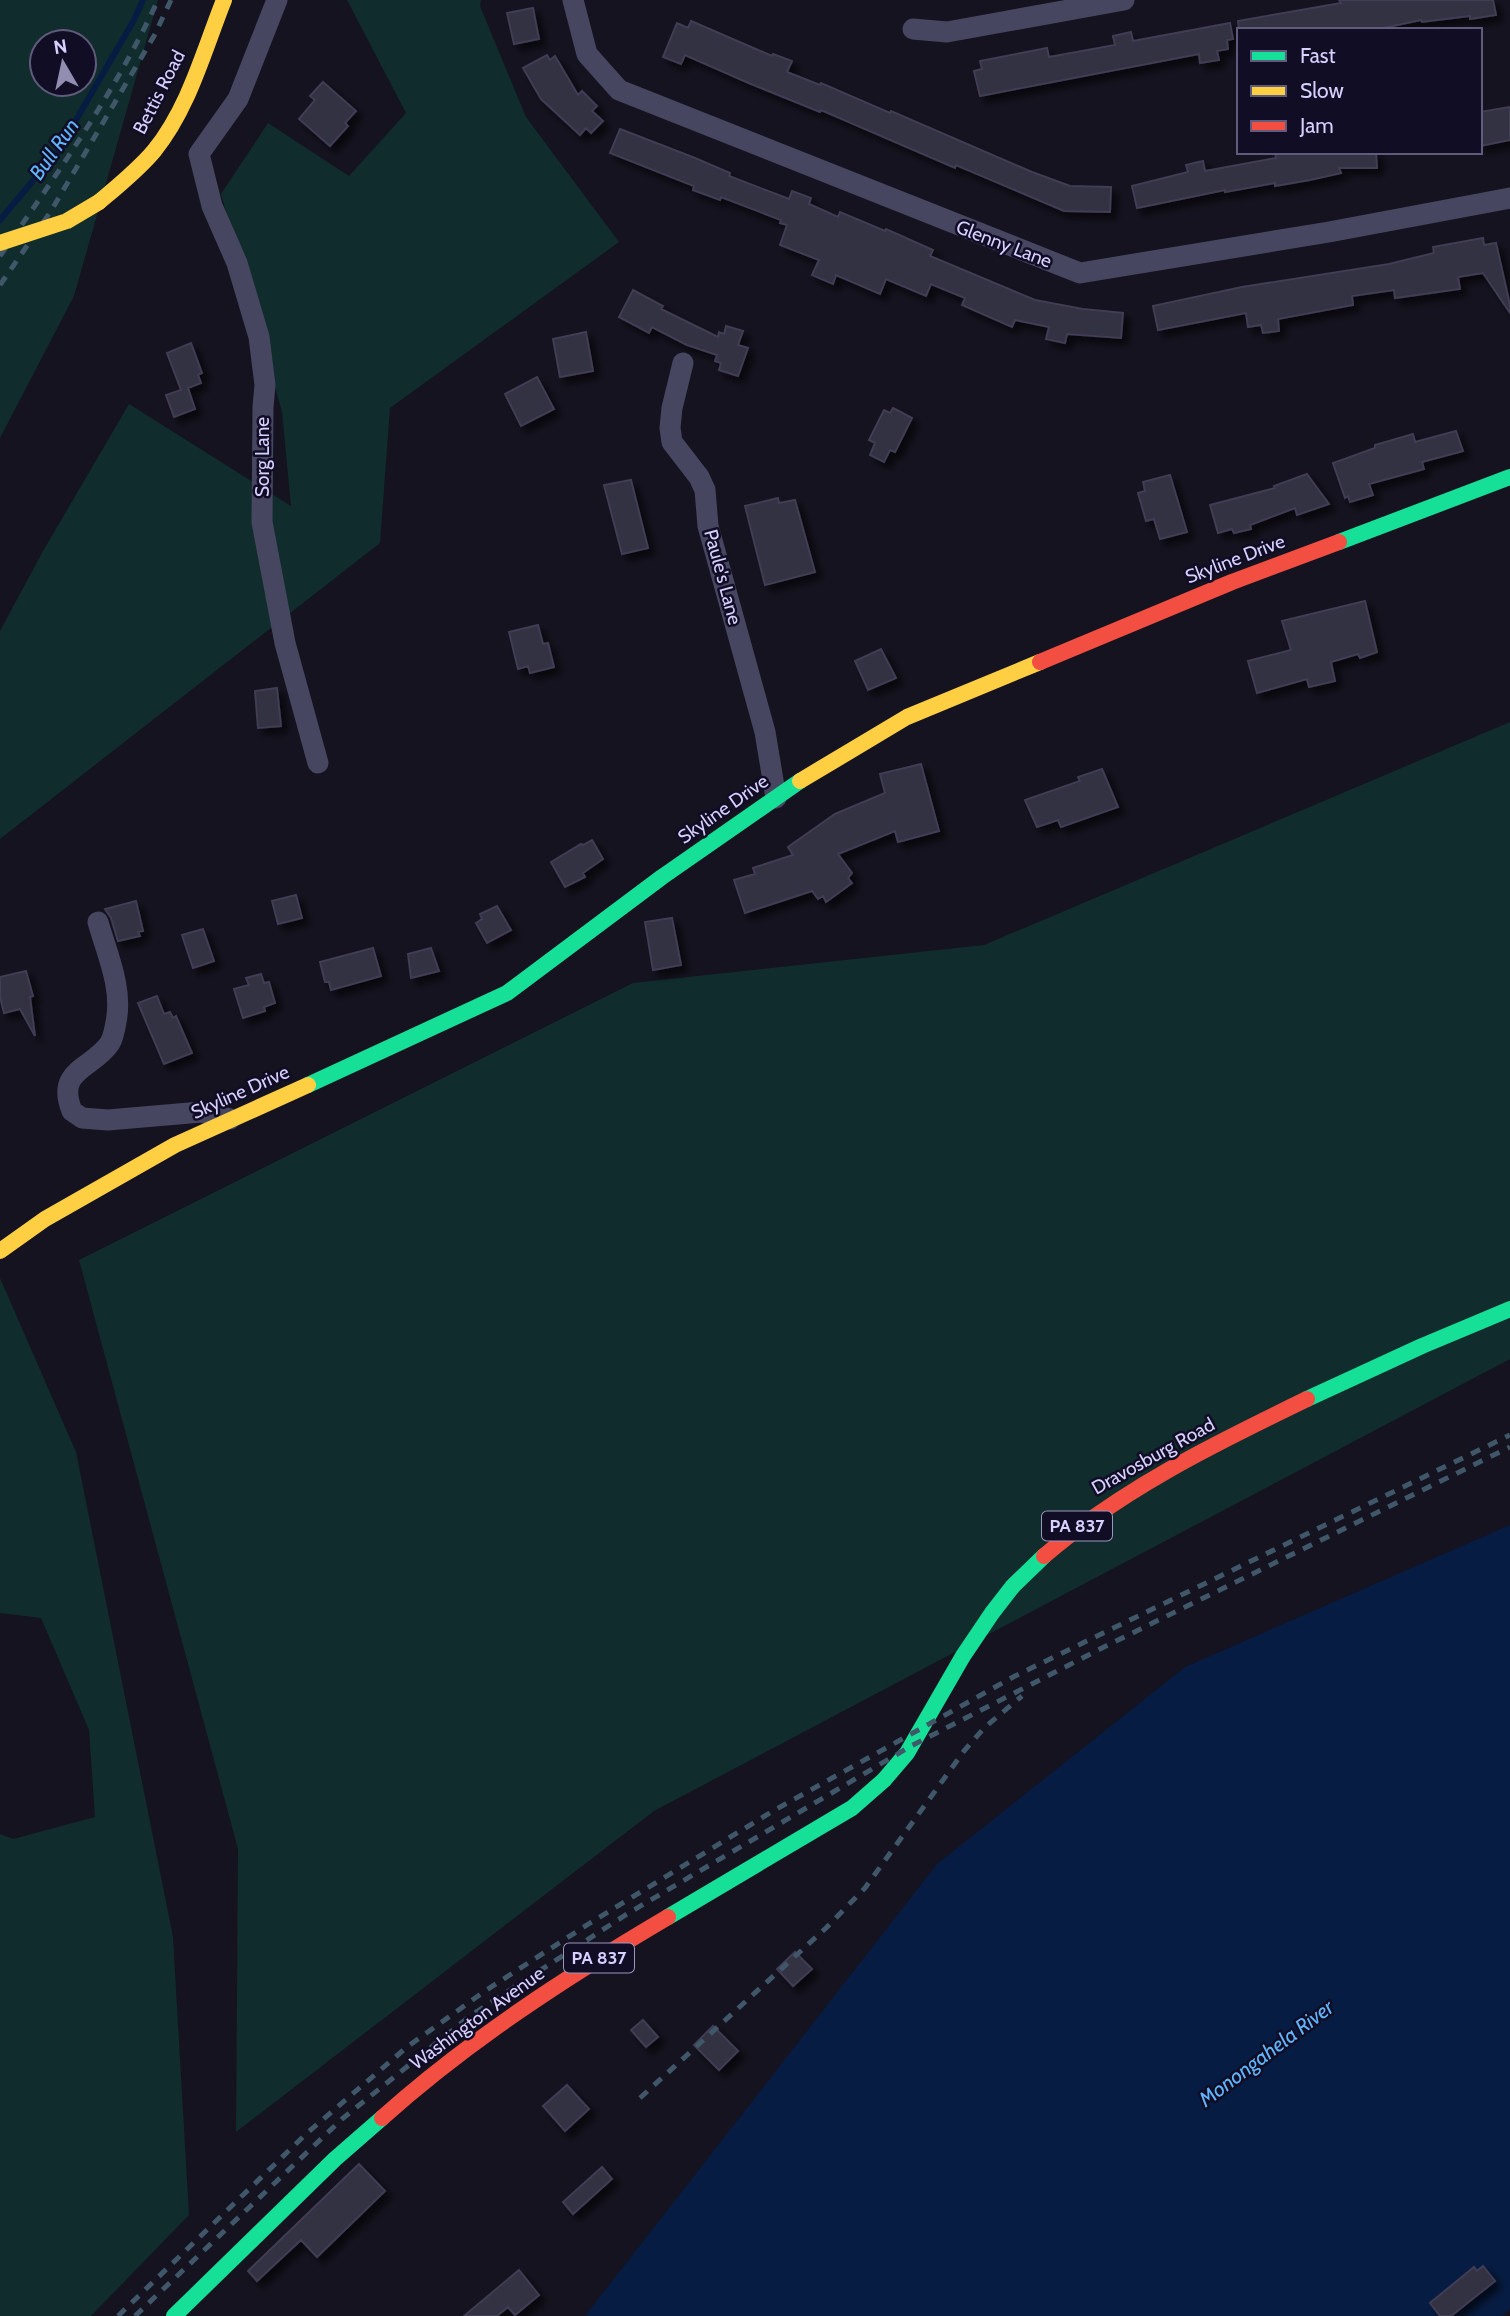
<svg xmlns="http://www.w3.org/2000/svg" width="1510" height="2316" font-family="Cabin,sans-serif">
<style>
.green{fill:#102c2c;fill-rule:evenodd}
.water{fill:#071c42}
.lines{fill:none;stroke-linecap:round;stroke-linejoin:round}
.stream{stroke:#071c42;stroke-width:6}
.building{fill:#323042;stroke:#413c54;stroke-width:2;filter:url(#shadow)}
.street{stroke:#474661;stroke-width:21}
.fast{stroke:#16e098;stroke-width:16}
.slow{stroke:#ffcf43;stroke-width:16}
.jam{stroke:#f24e42;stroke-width:16}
.rail{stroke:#40576a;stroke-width:5;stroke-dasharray:10 9;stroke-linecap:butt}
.slow-bridge{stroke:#ffcf43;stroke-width:16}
.labels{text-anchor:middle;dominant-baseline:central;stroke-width:5;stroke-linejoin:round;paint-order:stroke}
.shield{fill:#110d25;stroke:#9b96be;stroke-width:2}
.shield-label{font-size:18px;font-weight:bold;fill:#d6d1ff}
.street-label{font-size:19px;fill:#d6d1ff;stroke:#110d25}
.water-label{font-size:21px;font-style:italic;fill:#5fb6ff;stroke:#110d25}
</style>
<defs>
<filter id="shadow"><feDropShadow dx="6" dy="6" stdDeviation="3.5" flood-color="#0009"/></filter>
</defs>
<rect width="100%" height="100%" fill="#14131f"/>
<path class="green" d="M0 0H158L74 296 0 438ZM42 42H84V84H42Z
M347 0H481L480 6 526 117 619 242 390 408 380 543 0 839V631L43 551 129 404 291 506 282 412 221 194 268 123 349 176 406 113Z
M1510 722V1359L654 1811 236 2132 238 1849 79 1260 633 983 984 945Z
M0 1278 76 1452 173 1937 189 2215 91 2316H0V1834L13 1839 95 1817 89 1730 41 1618 0 1613Z"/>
<path class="water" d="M1510 1525V2309L1502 2316H585L937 1864 1185 1667Z"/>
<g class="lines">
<path class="stream" d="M0 220 58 151 134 20 143 0"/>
</g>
<path class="building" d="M1339 0H1493L1496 15 1470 19V16L1422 22 1421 20 1374 30H1239L1238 21 1341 3Z
M533 8 539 39 514 44 507 13Z
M691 21 772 56 773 54 792 61 787 72 820 85 821 83 890 113 891 111 1032 172 1070 186 1111 187 1110 212 1064 211 956 165 955 168 821 110 820 112 751 84 685 55 681 64 663 57 677 23 688 28Z
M1230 23 1233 39 1227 40 1228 49 1217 51 1219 60 1200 63 1199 54 980 96 974 71 982 69 980 61 1047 48 1049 57 1115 45 1113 36 1131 32 1133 41Z
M547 55 550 60 555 56 578 95 582 91 597 106 592 111 603 121 591 133 586 128 580 135 541 99 523 68Z
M323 82 356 111 345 123 348 126 330 146 299 119 315 100 310 96Z
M1510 107V140L1480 146V112Z
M620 129 695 158 730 173 729 176 789 199 792 191 811 198 809 204 838 217 840 212 885 231 886 229 933 250 930 256 1035 300 1083 309 1123 313 1121 338 1067 334 1065 343 1046 339 1049 327 1015 320 1012 327 962 305 965 298 931 284 926 296 886 279 880 294 836 275 833 284 812 275 819 260 780 245 787 225 780 223 781 220 721 197 720 200 693 190 694 186 610 153Z
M1275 152H1376L1377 168H1339L1341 173 1310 180 1275 186V183L1225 192V190L1137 208 1132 186 1188 172 1186 165 1203 161 1205 171 1276 158Z
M1483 238 1484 245 1496 243 1510 305V313L1483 273 1458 277 1460 289 1395 298 1394 290 1352 296 1353 305 1278 319 1279 331 1263 333 1261 325 1248 327 1246 313 1158 330 1153 306 1242 287 1389 264 1434 253 1433 247Z
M633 290 663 306 661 309 718 337 719 332 724 334 726 326 743 331 738 345 748 348 738 376 719 370 721 363 715 361 717 355 687 345 652 327 649 333 619 317Z
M586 332 593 371 560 377 553 339Z
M191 343 202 373 198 375 201 383 188 388 195 409 174 417 166 395 181 390 167 353Z
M537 377 554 409 521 426 505 394Z
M893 408 912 418 895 452 890 450 884 462 870 455 875 443 869 440 884 410 890 413Z
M1456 431 1463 451 1422 462 1424 469 1369 484 1373 495 1350 502 1348 496 1345 498 1333 463 1375 448V445L1413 434 1415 442Z
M1307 474 1329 504 1297 515 1295 508 1250 525 1251 529 1234 533 1232 529 1218 533 1210 505 1275 488 1274 486Z
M1170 475 1187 532 1160 539 1154 519 1146 521 1138 493 1145 491 1143 482Z
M631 480 648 548 622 554 604 485Z
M778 498 779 503 795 500 815 572 765 585 745 506Z
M1365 601 1377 652 1360 658 1358 654 1331 662 1335 681 1309 687 1307 679 1257 693 1248 661 1291 650 1282 621Z
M538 625 543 644 548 643 554 667 530 673 528 666 518 669 509 632Z
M881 649 896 678 868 690 855 661Z
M277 688 281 726 258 728 255 691Z
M921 764 939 831 898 842 895 831 838 854 852 873 848 878 852 883 826 902 823 896 818 899 812 891 745 913 734 880 755 874 753 868 793 855 788 847 835 814 885 793 880 774Z
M1102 769 1118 807 1061 827 1058 820 1037 827 1025 800 1080 781 1078 777Z
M592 840 603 859 583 873 585 877 565 887 551 862 581 844 583 845Z
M296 895 302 918 278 924 272 901Z
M136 901 143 931 138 932 140 936 118 941 111 918 105 909Z
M497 906 511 930 487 943 476 923 482 919 480 914Z
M672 918 681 965 653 970 645 922Z
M203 929 214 961 193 968 182 935Z
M373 948 381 976 331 990 329 982H325L320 962Z
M431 948 439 971 411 978 408 954Z
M26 971 33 996 30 997 35 1036 20 1009 4 1013 0 997V977Z
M261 974 264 983 269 982 275 1003 264 1007 265 1011 243 1018 234 989 249 985 246 978Z
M157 996 164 1014 170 1012 173 1018 176 1016 192 1053 164 1064 138 1003Z
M795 1952 812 1969 793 1986 777 1969Z
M643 2020 658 2037 646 2047 631 2030Z
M713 2026 738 2051 719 2070 694 2045Z
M567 2085 589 2109 565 2131 543 2106Z
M359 2164 385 2191 317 2257 301 2240 257 2281 248 2271Z
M602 2167 612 2179 573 2214 563 2202Z
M1483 2266 1495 2281 1451 2316H1440L1430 2303 1474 2267 1477 2271Z
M519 2270 539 2295 515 2315 508 2307 497 2316H464Z"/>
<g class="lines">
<path class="street" d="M277 0 238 99 199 154 212 206 237 263 259 337 265 385 263 407 262 522 285 643 318 763
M573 0 587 54 619 90 1080 273 1329 232 1510 198
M913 29 947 32 1124 0
M683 363 672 408 670 428 672 442 699 477 705 490 708 526 765 732 776 798
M98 922C107 954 123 988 116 1022 115 1028 113 1038 110 1043 93 1069 55 1069 72 1111L82 1118 108 1120 201 1112 230 1119"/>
<path class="fast" d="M1339 542 1510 477
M308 1085 507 993 662 877 800 781
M1307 1399 1422 1346 1510 1309
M668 1917 852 1808 884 1780 907 1753 963 1656 992 1613 1013 1586 1044 1556
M174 2316 335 2159 382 2118"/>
<path class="slow" d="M99 202C118 186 138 170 154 151 189 108 204 50 224 0
M800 781 907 717 1040 662
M0 1251 45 1219 175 1145 308 1085"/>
<path class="jam" d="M1040 662 1232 582 1339 542
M1044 1556C1122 1489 1214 1444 1307 1399
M382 2118C469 2040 568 1976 668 1917"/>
<path class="rail" d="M0 256C57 174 116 91 158 0
M0 285 51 211 154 36 171 0
M640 2098 826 1928 865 1888 964 1751 984 1728 1022 1696
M118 2316 306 2134 407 2047 485 1991 590 1923 773 1811 1015 1676 1510 1435
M135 2316 342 2119 470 2016 627 1914 911 1746 1106 1646 1510 1447"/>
<path class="slow-bridge" d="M0 243 67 221 99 202"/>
</g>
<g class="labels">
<g class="shield">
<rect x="1042" y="1511.5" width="70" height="29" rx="5"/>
<rect x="564" y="1943.5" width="70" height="29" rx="5"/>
</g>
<g class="shield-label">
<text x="1077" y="1526">PA 837</text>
<text x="599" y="1958">PA 837</text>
</g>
<g class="street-label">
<text transform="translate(159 92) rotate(-63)">Bettis Road</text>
<text transform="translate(1004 244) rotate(21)">Glenny Lane</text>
<text transform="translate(262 457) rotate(-90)">Sorg Lane</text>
<text transform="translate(1235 559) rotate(-21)">Skyline Drive</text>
<text transform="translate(723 577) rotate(75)">Paule's Lane</text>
<text transform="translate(723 809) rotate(-35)">Skyline Drive</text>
<text transform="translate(240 1092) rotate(-24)">Skyline Drive</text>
<text transform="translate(1153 1456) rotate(-29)">Dravosburg Road</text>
<text transform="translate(477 2018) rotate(-36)">Washington Avenue</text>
</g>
<g class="water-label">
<text transform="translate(54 149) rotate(-55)">Bull Run</text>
<text transform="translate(1266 2053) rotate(-37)">Monongahela River</text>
</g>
</g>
<rect x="1237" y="28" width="245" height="126" fill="#110d25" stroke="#605b7c" stroke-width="2"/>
<rect x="1251" y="51" width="35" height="10" fill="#16e098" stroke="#605b7c" stroke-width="2"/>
<text x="1300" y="63" font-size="21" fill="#d6d1ff">Fast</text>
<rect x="1251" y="86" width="35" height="10" fill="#ffcf43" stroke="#605b7c" stroke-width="2"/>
<text x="1300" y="98" font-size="21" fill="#d6d1ff">Slow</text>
<rect x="1251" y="121" width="35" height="10" fill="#f24e42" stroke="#605b7c" stroke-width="2"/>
<text x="1300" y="133" font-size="21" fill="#d6d1ff">Jam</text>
<g transform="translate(63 63) rotate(351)"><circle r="33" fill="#110d25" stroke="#605b7c" stroke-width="2"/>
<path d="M0-5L12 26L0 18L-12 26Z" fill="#928eb1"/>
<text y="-10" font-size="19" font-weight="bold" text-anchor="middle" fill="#d6d1ff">N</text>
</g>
</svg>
